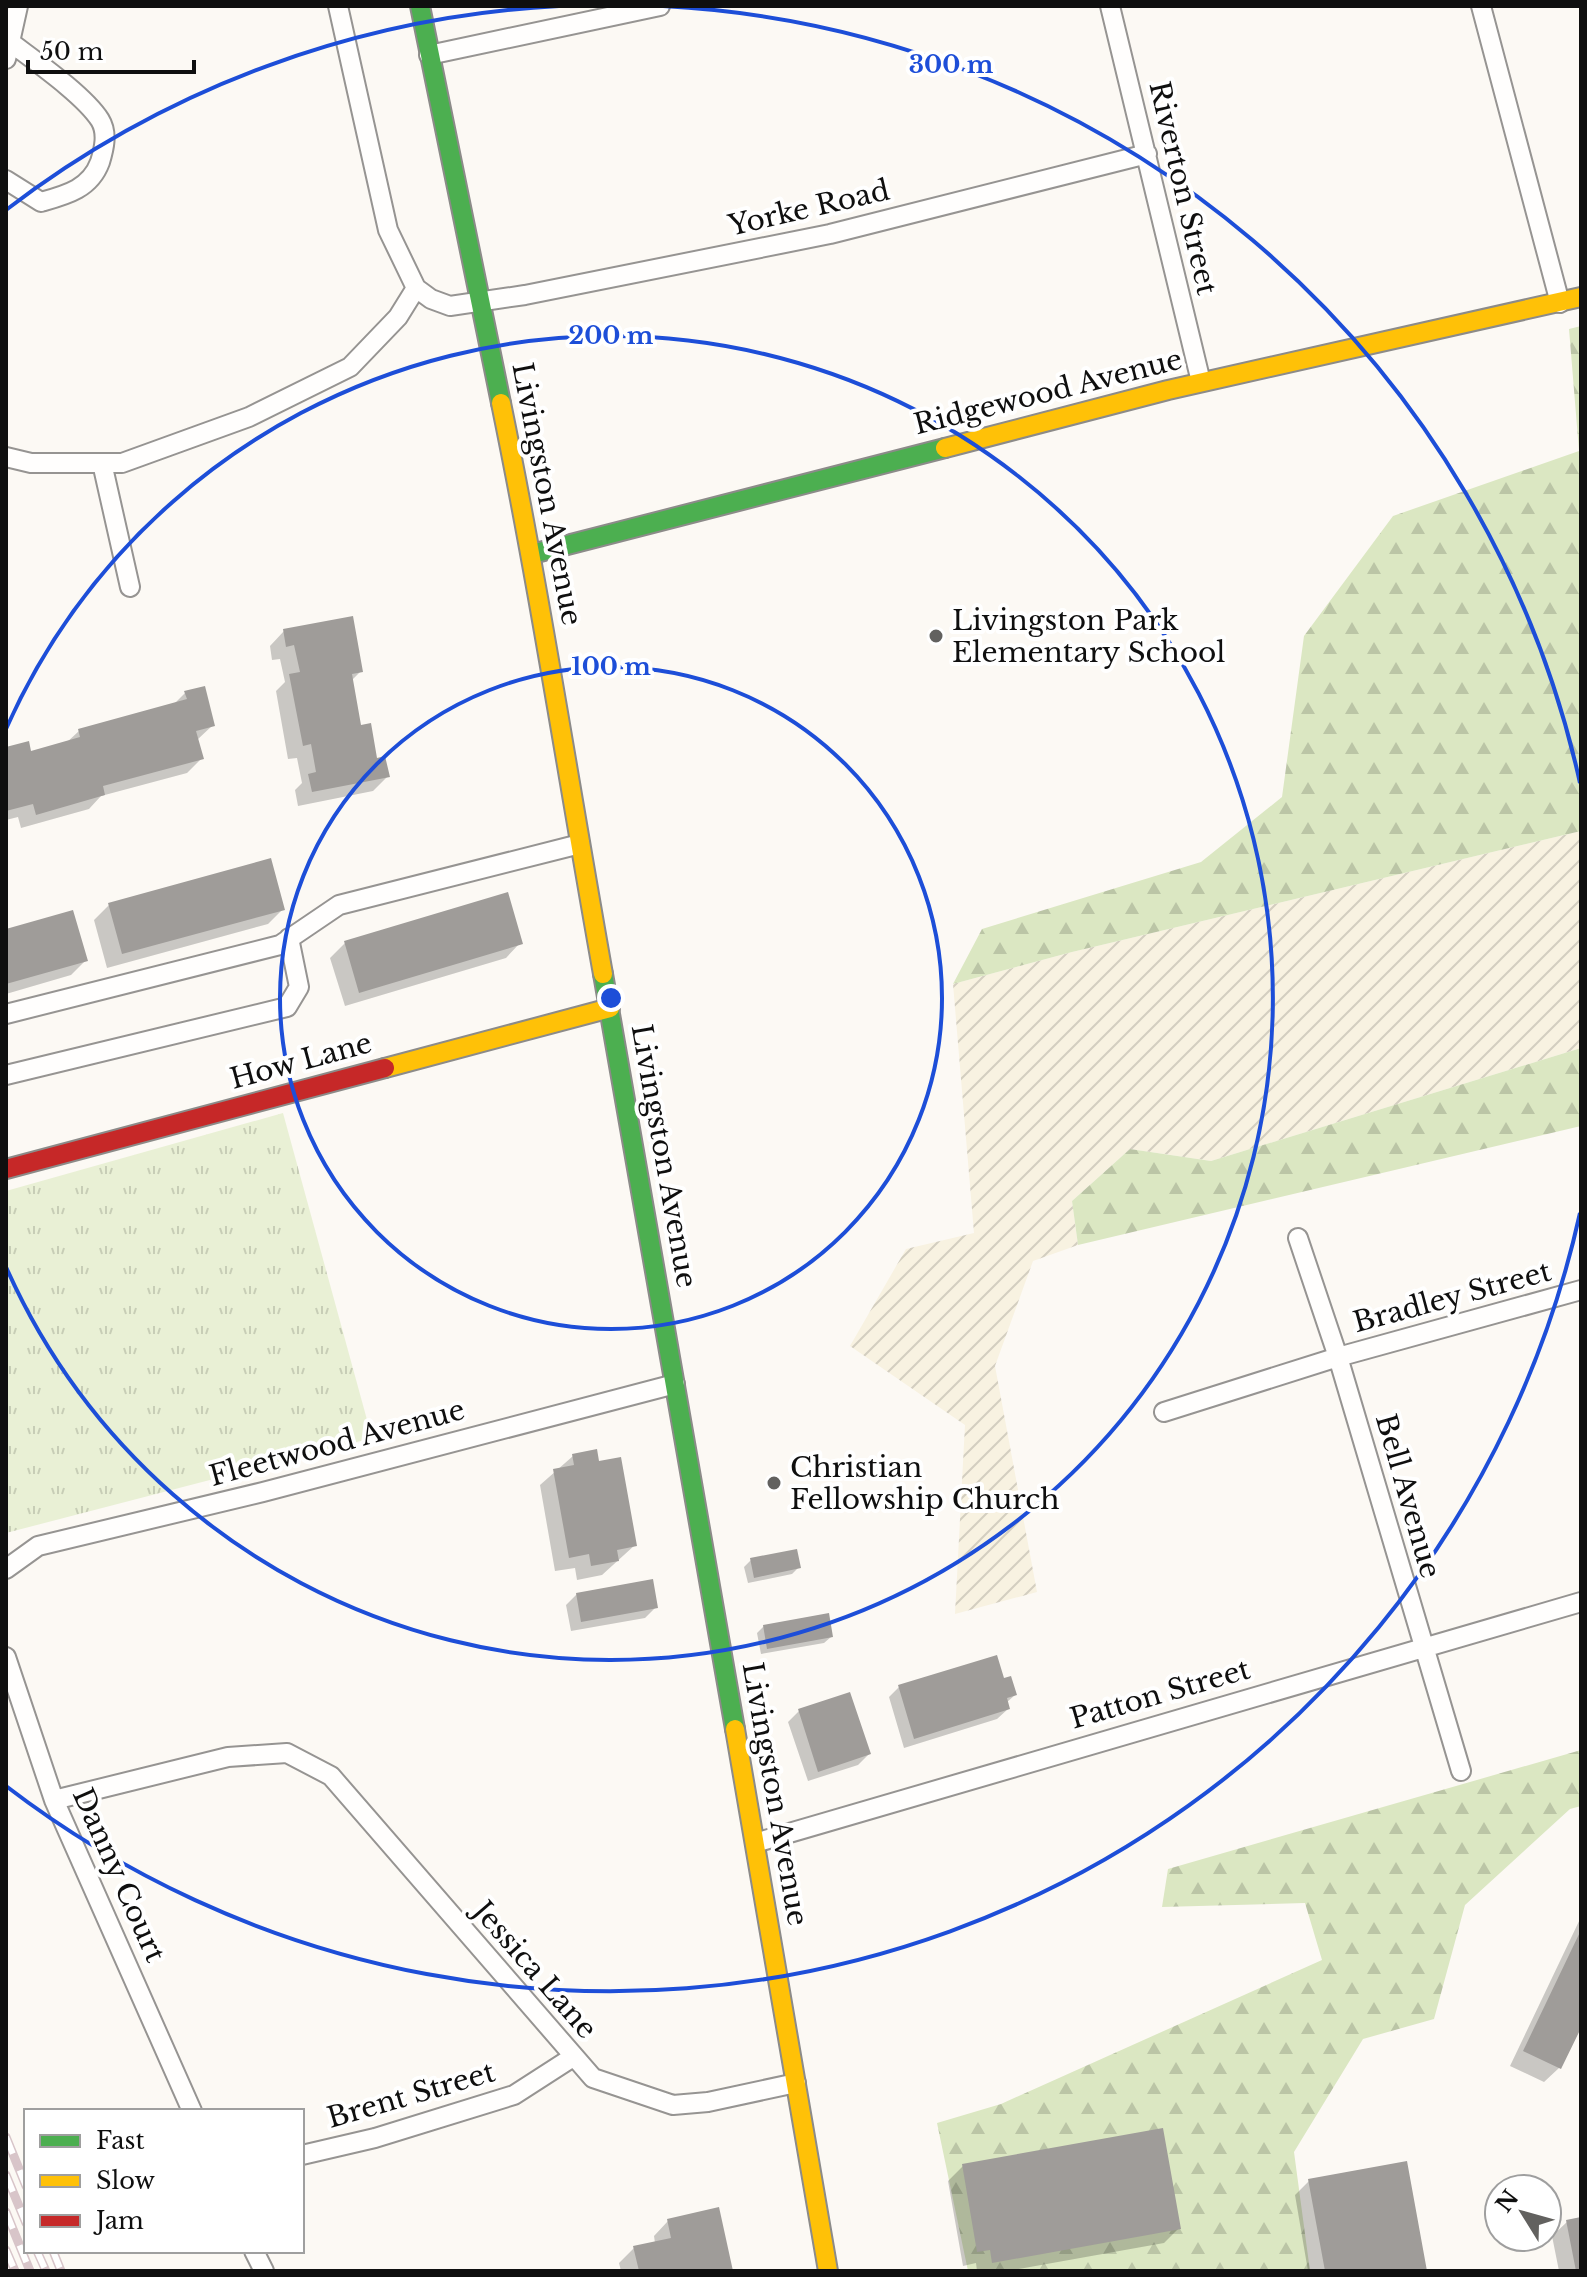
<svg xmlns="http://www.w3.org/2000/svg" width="1587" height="2277" font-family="'Libre Baskerville',serif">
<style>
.farmland{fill:url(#farmland-furrows)}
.grass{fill:url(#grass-tufts)}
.forest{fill:url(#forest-firs)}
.shadow{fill:#0003}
.building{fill:#9f9c99}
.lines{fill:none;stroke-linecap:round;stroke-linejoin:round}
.street-casing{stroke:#969492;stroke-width:22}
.fast-casing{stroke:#8c8b89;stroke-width:22}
.slow-casing{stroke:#8c8b89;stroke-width:22}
.jam-casing{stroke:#8c8b89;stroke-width:22}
.street{stroke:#fffefd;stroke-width:18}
.fast{stroke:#4caf50;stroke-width:18}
.slow{stroke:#ffc107;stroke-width:18}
.jam{stroke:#c62828;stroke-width:18}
.rail-casing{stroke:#d8c5c9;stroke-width:9}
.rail{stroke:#fff;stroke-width:6;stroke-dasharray:18;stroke-linecap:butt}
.ring{fill:none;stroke:#1d4ed8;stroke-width:4}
.poi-dot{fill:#62615f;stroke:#fff;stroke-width:3}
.labels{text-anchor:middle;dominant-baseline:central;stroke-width:8;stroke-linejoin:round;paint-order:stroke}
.street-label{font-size:28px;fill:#0f0f0f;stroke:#fff}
.poi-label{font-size:28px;fill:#0f0f0f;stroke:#fff;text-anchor:start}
.centre{fill:#1d4ed8;stroke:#fff;stroke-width:4}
.ring-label{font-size:24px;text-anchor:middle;font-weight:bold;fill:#1d4ed8;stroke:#fff;stroke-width:8;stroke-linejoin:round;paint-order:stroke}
</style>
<defs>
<pattern id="farmland-furrows" width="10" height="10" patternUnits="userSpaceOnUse" patternTransform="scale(2)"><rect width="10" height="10" fill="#f8f2e1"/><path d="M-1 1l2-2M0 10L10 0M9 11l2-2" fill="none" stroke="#d3cec0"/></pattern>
<pattern id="grass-tufts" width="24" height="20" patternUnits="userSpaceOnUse" patternTransform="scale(2)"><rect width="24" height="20" fill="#e9f0d5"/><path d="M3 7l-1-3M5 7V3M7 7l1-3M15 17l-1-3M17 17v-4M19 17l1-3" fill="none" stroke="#c7cdb6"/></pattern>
<pattern id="forest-firs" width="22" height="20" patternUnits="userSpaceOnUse" patternTransform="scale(2)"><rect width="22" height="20" fill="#dbe7c2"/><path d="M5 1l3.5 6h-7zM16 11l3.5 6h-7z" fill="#bbc5a6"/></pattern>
</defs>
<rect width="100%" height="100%" fill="#fcf9f4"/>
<path class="farmland" d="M1581 831V1048L1211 1161 1130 1149 1072 1201 1078 1245 1033 1261 995 1366 1037 1592 955 1614 965 1425 850 1346 906 1249 974 1233 953 984 1072 952Z"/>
<path class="grass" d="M283 1113 372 1438 6 1533V1191Z"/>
<path class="forest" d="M1581 326V831L1072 952 953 984 982 929 1201 862 1282 797 1304 636 1393 516 1579 451 1569 329Z
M1581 1048V1126L1078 1245 1072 1201 1130 1149 1211 1161Z
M1581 1750V1806L1570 1809 1465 1905 1434 2019 1363 2039 1294 2152 1310 2271H968L937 2123 1001 2104 1322 1960 1305 1903 1162 1907 1168 1869Z"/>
<path class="shadow" d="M284 631 361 671 351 681 360 727 376 760 387 777 373 791 298 806 295 790 302 783 297 758 288 759 276 691 285 682 280 659 272 660 270 646Z
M185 693 213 725 197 740 202 758 187 773 101 796 89 809 21 828 18 817 6 820V749L30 753 66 743 79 731 173 705Z
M109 905 283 909 268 924 107 968 94 920Z
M6 931 86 960 71 975 6 994Z
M345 943H520L506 958 345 1006 330 958Z
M573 1456 598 1464 635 1545 602 1575 577 1580 575 1568 555 1571 540 1485Z
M751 1560 798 1568 792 1574 748 1583 744 1567Z
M577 1594 656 1607 645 1618 571 1631 566 1605Z
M764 1626 831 1637 824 1643 761 1654 757 1633Z
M1002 1681 1015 1695 1006 1703 1008 1709 997 1719 904 1748 889 1697 899 1687Z
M799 1711 869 1754 858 1765 808 1781 788 1722Z
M1581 1917V2023L1559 2068 1544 2082 1510 2066Z
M963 2166 1179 2228 1164 2243 1007 2271H977L976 2263 963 2266 948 2181Z
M1309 2181 1425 2271H1308L1295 2195Z
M1581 2219V2271H1559L1552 2236 1567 2222Z
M668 2221 731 2271H621L619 2263 634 2248 655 2243 654 2236Z"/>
<path class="building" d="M353 616 363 672 352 674 361 725 371 723 377 758 385 756 390 777 312 792 308 774 316 772 311 744 303 746 289 674 300 672 294 645 286 647 283 629Z
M205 686 215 726 196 731 204 759 103 786 105 795 36 815 33 804 6 811V747L29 741 31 751 80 737 78 729 187 699 184 691Z
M271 858 285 910 122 954 108 903Z
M508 892 523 944 359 993 344 941Z
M73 910 88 961 6 984V929Z
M597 1449 599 1461 621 1457 637 1546 617 1550 619 1561 591 1566 589 1554 569 1558 553 1469 574 1465 572 1454Z
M797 1549 801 1568 754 1578 750 1558Z
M653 1579 658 1608 581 1622 576 1593Z
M829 1613 833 1637 767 1649 763 1625Z
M997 1655 1004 1678 1011 1676 1017 1695 1007 1698 1010 1709 914 1739 898 1685Z
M850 1692 871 1754 818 1772 798 1709Z
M1581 1930V2028L1561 2069 1523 2051Z
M1163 2128 1181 2229 992 2263 990 2250 977 2252 962 2164Z
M1407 2161 1427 2271H1325L1308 2179Z
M719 2207 733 2271H639L633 2246 671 2238 667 2219Z
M1581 2217V2271H1576L1566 2220Z"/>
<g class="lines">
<g class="street-casing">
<path id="street" d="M338 6 388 230 416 288 431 299 450 306 525 295 830 234 1147 154
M1110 6 1201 382
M1481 6 1560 303
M10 42 18 6
M429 55 660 6
M6 59 10 42C35 61 84 95 100 120 108 133 104 149 100 162 90 189 66 195 41 202L6 180
M6 457 31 463H122L249 417 350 367 398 317 416 288
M102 463 130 587
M6 1014 280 945 339 905 580 844
M6 1075 287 1007 299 987 289 938
M1298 1238 1338 1357 1461 1771
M1164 1412 1338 1357 1581 1290
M6 1569 38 1546 263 1492 675 1384
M6 1657 54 1800 192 2111
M54 1800 228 1757 287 1753 331 1776 593 2078 673 2105 708 2102 796 2083
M755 1843 1581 1602
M302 2155 375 2138 514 2095 573 2057
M254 2251 264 2271"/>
</g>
<g class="fast-casing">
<path id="fast" d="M420 6 501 403
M532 554 945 448
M603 974 735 1729"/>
</g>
<g class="slow-casing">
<path id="slow" d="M501 403C540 593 569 784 603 974
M945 448 1168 390 1581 297
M385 1068 610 1008
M735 1729 828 2271"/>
</g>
<g class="jam-casing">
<path id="jam" d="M6 1169 385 1068"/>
</g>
<use href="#street" class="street"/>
<use href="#fast" class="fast"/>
<use href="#slow" class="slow"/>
<use href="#jam" class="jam"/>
<g class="rail-casing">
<path id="rail" d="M6 2137 26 2186
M6 2175 26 2223
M6 2212 30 2271
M6 2250 15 2271
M37 2251 46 2271
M53 2251 61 2271"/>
</g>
<use href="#rail" class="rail"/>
</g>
<g class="ring">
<circle cx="611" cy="998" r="331"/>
<path d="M6 729A662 662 0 1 1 6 1267"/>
<path d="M1580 1213A993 993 0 0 1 6 1786M6 210A993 993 0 0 1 559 6M663 6A993 993 0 0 1 1580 783"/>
</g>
<g class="poi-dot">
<circle cx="936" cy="636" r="8"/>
<circle cx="774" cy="1483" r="8"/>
</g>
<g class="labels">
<g class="street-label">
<text transform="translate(1183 188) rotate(77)">Riverton Street</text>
<text transform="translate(809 208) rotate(-13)">Yorke Road</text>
<text transform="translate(1048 392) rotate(-14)">Ridgewood Avenue</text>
<text transform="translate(547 494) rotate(79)">Livingston Avenue</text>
<text transform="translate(301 1061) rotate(-15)">How Lane</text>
<text transform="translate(664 1156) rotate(80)">Livingston Avenue</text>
<text transform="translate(1452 1297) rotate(-15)">Bradley Street</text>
<text transform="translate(337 1443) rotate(-15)">Fleetwood Avenue</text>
<text transform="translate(1408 1496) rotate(74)">Bell Avenue</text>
<text transform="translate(1160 1694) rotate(-16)">Patton Street</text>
<text transform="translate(775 1794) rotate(80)">Livingston Avenue</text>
<text transform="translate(119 1875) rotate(66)">Danny Court</text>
<text transform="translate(535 1970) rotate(49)">Jessica Lane</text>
<text transform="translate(411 2095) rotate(-16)">Brent Street</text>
</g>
<g class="poi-label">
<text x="952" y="620">Livingston Park<tspan x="952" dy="32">Elementary School</tspan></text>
<text x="790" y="1467">Christian<tspan x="790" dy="32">Fellowship Church</tspan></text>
</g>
</g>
<circle cx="611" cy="998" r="12" class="centre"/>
<g class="ring-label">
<text x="951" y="73">300 m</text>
<text x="611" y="344">200 m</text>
<text x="611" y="675">100 m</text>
</g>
<rect width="1587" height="2277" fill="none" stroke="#0f0f0f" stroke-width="16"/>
<rect x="24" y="2109" width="280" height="144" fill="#ffffff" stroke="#9f9f9f" stroke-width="2"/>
<rect x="40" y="2135" width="40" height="12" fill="#4caf50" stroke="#9f9f9f" stroke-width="2"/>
<text x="96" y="2149" font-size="24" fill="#0f0f0f">Fast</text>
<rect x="40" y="2175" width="40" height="12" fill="#ffc107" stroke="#9f9f9f" stroke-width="2"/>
<text x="96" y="2189" font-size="24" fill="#0f0f0f">Slow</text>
<rect x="40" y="2215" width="40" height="12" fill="#c62828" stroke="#9f9f9f" stroke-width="2"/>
<text x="96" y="2229" font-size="24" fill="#0f0f0f">Jam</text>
<g transform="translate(1523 2213) rotate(307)"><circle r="38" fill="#ffffff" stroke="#9f9f9f" stroke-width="2"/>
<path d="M0-6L14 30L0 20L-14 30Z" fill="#62615f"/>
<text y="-12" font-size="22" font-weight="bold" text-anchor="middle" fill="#0f0f0f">N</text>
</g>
<path d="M28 60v12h166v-12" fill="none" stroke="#0f0f0f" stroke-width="4"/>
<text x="40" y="60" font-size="24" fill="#0f0f0f" stroke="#ffffff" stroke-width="6" paint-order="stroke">50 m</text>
</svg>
